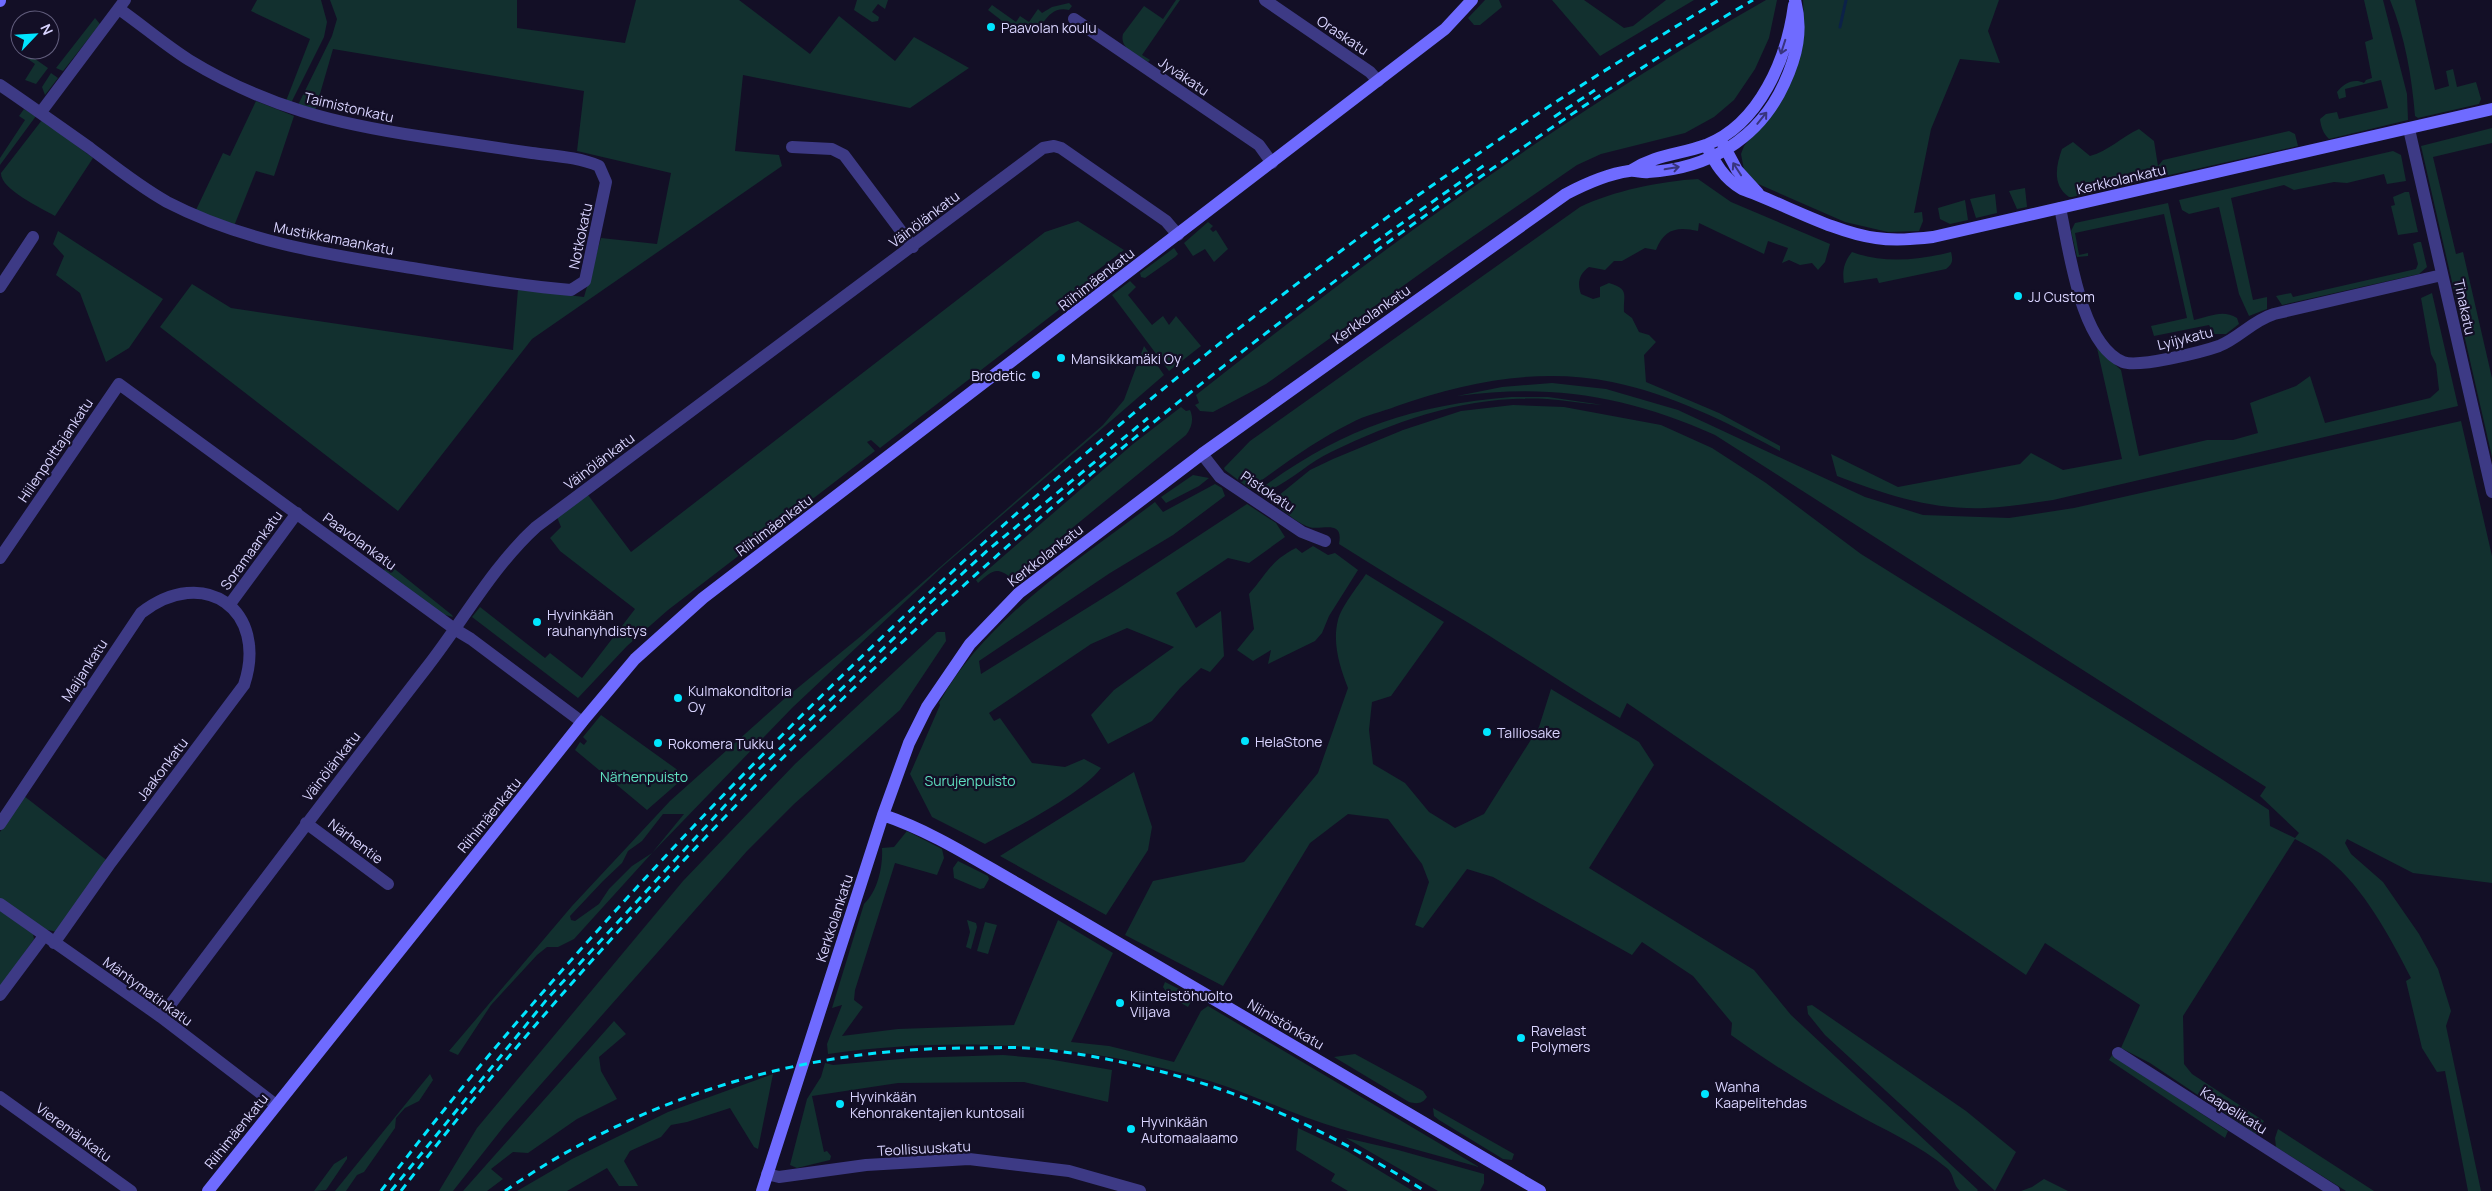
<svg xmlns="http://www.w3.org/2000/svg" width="2492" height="1191" font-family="Manrope,sans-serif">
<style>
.green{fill:#12302f;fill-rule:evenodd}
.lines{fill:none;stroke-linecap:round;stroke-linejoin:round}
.stream{stroke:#0c2248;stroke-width:3}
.street{stroke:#3d3a85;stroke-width:12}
.secondary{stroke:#6f6bff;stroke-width:12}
.rail{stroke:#00e5ff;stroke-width:3;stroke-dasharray:8 6;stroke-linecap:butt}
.oneway{stroke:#38347d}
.poi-dot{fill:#00e5ff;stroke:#130f26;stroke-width:2}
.labels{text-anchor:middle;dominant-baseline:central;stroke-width:4.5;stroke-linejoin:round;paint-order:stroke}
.poi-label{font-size:14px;fill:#d9d4ff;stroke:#130f26;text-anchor:start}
.street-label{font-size:14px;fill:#d9d4ff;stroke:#130f26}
.park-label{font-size:14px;fill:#5fe0c0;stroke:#130f26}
</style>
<rect width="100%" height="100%" fill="#130f26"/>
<path class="green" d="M257 0H321L327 22 324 37 291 103 286 101 310 39 251 11Z
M330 0H517V28L625 43 636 0H739L810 54 839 16 895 61 914 37 969 68 910 108 743 75 735 151 779 155 782 166 532 339 398 511 160 327 192 284 231 308 513 350 518 289 584 297 601 238 657 244 671 173 577 151 584 91 333 49 315 111 298 105 332 36 337 19Z
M857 0H888L885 9 878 4 872 12 879 17 878 21 872 22 854 10Z
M1176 0H1180L1142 55 1150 60 1148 62C1138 55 1119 49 1123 34L1144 6 1163 19Z
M1485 0H1499L1502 7 1480 25H1474L1468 18Z
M1552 0H1584L1624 28 1633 26 1666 0H1694L1600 56Z
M1766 0H1777L1769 38 1755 69 1734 100 1714 117 1685 133 1601 154 1577 165 1449 253 1266 384 1213 412 1200 411 1195 405 1199 403 1196 395C1376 253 1566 113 1766 0Z
M1803 0H1999L1988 31 2000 63 1960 59 1931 129 1914 213 1922 212 1923 221 1919 231 1888 232 1845 222 1756 183 1744 170 1741 154 1744 146 1774 111 1804 28Z
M2364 0H2383L2407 94 2408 120 2329 139C2323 133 2321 127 2320 119L2326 114 2337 112 2339 119 2388 108 2381 80 2345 89 2346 97 2339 99 2337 92C2344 83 2354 78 2364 83L2366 80 2372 78 2365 42 2373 39Z
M2390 0H2415L2435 90 2449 86 2446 71 2453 69 2457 87 2476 82 2481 99 2479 104 2418 118 2415 116C2412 78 2405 36 2390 0Z
M1069 3 1072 6 1069 10C1043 4 1043 39 1024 34 1012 31 998 17 988 10L992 5 1016 22 1020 16 1029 22 1038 9 1042 13 1052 7Z
M95 18 100 24 63 71 56 68Z
M28 54 48 68 36 84 25 80 35 64 25 57Z
M51 73 58 78 45 95 42 87Z
M256 101 294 116 274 176 256 171 234 226 196 210 223 153 230 156Z
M24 109 36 116 0 165V158L25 120 19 116Z
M42 120 93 158 55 216C41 208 0 189 1 173Z
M2492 128V143L2433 157 2456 254 2463 252 2492 378V457L2421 146Z
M2139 129 2154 141 2158 166 2163 160 2289 131 2295 134 2298 146 2072 197H2069C2052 185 2056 166 2062 149L2073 142 2090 156C2109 151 2121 137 2139 129Z
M2393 151 2401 155 2406 181 2387 184 2384 174 2347 183 2334 182 2294 190 2284 185 2231 198 2253 300 2267 297V309L2249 316 2239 294 2219 207 2189 214 2182 210 2179 200Z
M1698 179 1731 202 1830 244 1825 262 1818 270 1812 263 1800 265 1789 260 1782 263 1788 248 1768 241 1764 254 1699 223 1698 231C1677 226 1664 229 1656 250L1645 248 1622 261H1614L1605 270 1589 267C1579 274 1577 283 1581 294L1593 299 1600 297V287L1609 283C1630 289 1623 295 1624 312L1632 318 1639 332 1649 335 1656 342 1644 355 1646 382 1719 413 1780 446V451C1727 422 1671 394 1612 382 1539 367 1466 382 1397 406 1382 412 1365 415 1351 423 1315 441 1282 465 1250 489L1225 470 1224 468 1250 441 1580 207C1612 191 1662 181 1698 179Z
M2025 188 2027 207 2017 209 2009 191Z
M2405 192H2409L2418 232 2398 235 2391 206 2395 205 2393 197Z
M1995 194 1997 213 1976 218 1970 199Z
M1965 200 1968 220 1950 224 1940 219 1938 208Z
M2168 203 2194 320C2210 317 2222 309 2237 318L2239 324 2226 334H2214L2209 325 2154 336 2151 326 2187 318 2164 214 2075 233 2079 255 2088 253V256L2077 257 2071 231 2075 223Z
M1078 221 1124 250 1090 276 1091 285 880 448 871 440 867 442 875 451 668 610 627 646 578 698 472 617 480 607 545 658 550 653 582 678 635 609 560 551 550 538 561 527 557 517 588 495 631 552 1045 232Z
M1208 222 1213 226 1210 229 1213 232 1216 230 1228 249 1214 262 1205 249 1193 256 1184 243Z
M58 231 163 299 129 348 106 362 80 293 56 275 64 256 53 244Z
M2418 242H2421L2427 267 2419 274 2282 305 2276 296 2291 293 2293 297 2416 269 2418 264 2413 244Z
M1174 248 1178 254 1175 257 1145 278 1141 277 1140 273Z
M1852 252C1884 264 1919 260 1951 252 1953 260 1953 264 1946 269L1879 283 1877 278 1844 283C1842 271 1844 262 1852 252Z
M1130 281 1136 287 1128 295 1152 325 1163 316 1169 325 1176 316 1201 346 1169 371 1112 295Z
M2432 293 2458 406 2053 500C2031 503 2008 507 1985 508 1932 510 1886 495 1837 476L1831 454 1898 487 2020 464 2031 453 2063 470 2122 459 2097 348 2121 370 2139 456 2207 440H2233L2258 433 2250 403 2296 386 2310 376 2325 423 2430 398 2439 390 2436 364 2431 354 2421 298Z
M1144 346 1164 375 942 567 793 707 652 853 574 939 558 947H547L537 955 491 1005 458 1055 449 1051 572 906 670 801 783 700 861 636 1103 425 1124 400ZM663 814H684L652 853 632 866 609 889 599 904 575 921 571 920 570 916 603 881 622 863 628 851 642 841Z
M1552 383 1606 389 1678 410 1865 497 1923 515 2009 518 2074 508 2461 421 2492 556V883L2413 873 2347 839 2345 843 2351 854 2383 882 2419 934 2438 969 2451 1011 2446 1026 2481 1191H2468L2445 1071 2437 1072 2422 1048 2406 981 2411 978C2390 937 2364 888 2328 859 2318 851 2306 845 2295 839L2183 1016 2184 1064 2192 1074 2264 1121 2256 1134 2150 1063 2121 1048 2140 1005 2045 943 2026 975 1627 703 1620 718C1563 684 1509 647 1452 613 1414 591 1377 568 1339 544 1344 518 1321 531 1309 527 1299 524 1288 514 1279 508L1278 496 1310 470 1333 459 1403 430 1461 411 1513 405 1564 407 1661 425 1712 448 1766 483 1861 554 2217 776 2269 810 2270 826 2295 838 2299 833 2260 796 2266 787 1715 435C1629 396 1551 383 1457 396L1502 387Z
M1511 397H1548L1603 405C1584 404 1565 400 1547 399 1469 395 1400 419 1331 452 1307 463 1285 487 1259 494L1256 492C1340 430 1407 406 1511 397Z
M1181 407 1186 411 1190 410C1194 419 1192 427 1186 435L1011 578C996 565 991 572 978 583L976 580 1133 444Z
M1193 475 1209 478 1199 486 1166 503 1161 497Z
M1215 484 1222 488 1225 496 1173 535 1110 573 979 661 981 674 1116 590 1247 504 1276 523 1285 537 1249 563 1228 558 1176 593 1196 628 1221 611 1224 656 1210 672 1201 668 1180 688 1152 721 1108 744 1091 715 1114 690 1174 647 1127 628 1091 644 989 713 994 721 1000 718 1032 763 1065 767 1084 759 1101 768C1082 794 1015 828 985 844L932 817 910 774 940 705 939 703C986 618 1079 560 1155 502L1163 512Z
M1313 546 1328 555 1335 553 1358 570 1329 616 1322 633 1315 641 1268 664 1271 650 1253 661 1237 650 1254 629 1249 594C1267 574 1270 561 1296 548L1302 553Z
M386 562 452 615 453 617 442 614 384 572Z
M1366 574 1444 622 1391 696 1372 702 1369 730 1373 764 1405 783 1429 812 1455 828 1484 814 1539 727 1551 689 1639 742 1654 765 1589 868 1754 970 1791 1015 1978 1190 1977 1191H1960C1953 1185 1954 1175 1948 1169 1920 1145 1884 1130 1853 1112 1811 1089 1770 1063 1731 1035L1732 1023 1693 976 1642 942 1632 955 1493 877 1467 869 1423 928 1415 925 1429 882 1422 864 1388 819 1348 814 1310 843 1223 986 1125 935 1153 881 1244 862 1318 773 1348 688C1340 668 1332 643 1338 620 1341 607 1358 586 1366 574Z
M937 632H945L946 641 900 710 794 804 747 851 505 1125 453 1191H439L477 1128 683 881 795 764Z
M601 715 686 776 647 810 575 750 580 742 584 745 587 741 583 737Z
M1134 772 1152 827 1148 850 1106 915 1000 856Z
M24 796 109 862 57 932 43 929 0 898V832Z
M907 831 942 849 944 858 937 875 895 863 855 990 854 1000 863 1007 842 1036 898 1029 1014 1025 1058 920 1113 953 1071 1042 1109 1046 1174 1062 1201 1011 1208 1006 1479 1167C1433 1154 1387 1142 1341 1129 1297 1116 1256 1096 1213 1082 1088 1043 957 1036 828 1054L827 1044 842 1005 832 1008 864 904C878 891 883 866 882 848L894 847Z
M958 861 988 876 989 879 984 888 980 889 954 878 953 868Z
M0 910 33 934 34 939 0 989Z
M967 920 976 923 977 927 971 949 966 947 970 932Z
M985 922 997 925 988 954 977 951Z
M1165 982 1191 995 1193 998 1188 1007 1169 996 1163 987Z
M1812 1005 1966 1111 2016 1152 1995 1191 1825 1035 1808 1014 1807 1006Z
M614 1021 626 1034 599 1057 601 1071 617 1099 577 1119 528 1153 513 1152 491 1169 503 1179 487 1191H463Z
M1355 1054 1423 1091 1427 1097C1422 1104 1417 1104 1409 1102L1334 1057Z
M1003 1055 1048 1059 1112 1070 1108 1102 1024 1082 898 1083 812 1096 824 1152 827 1151 831 1156 830 1160 797 1168 790 1165 807 1099 821 1077 825 1063 833 1065 911 1058Z
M2112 1055 2228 1131 2225 1138 2109 1060Z
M430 1074 433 1080 419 1101 405 1108 396 1118 395 1128 364 1172 357 1175 346 1191H335Z
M773 1074 758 1149 754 1147 730 1108 687 1122 671 1125 661 1137 630 1151 624 1161 638 1186H619L607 1168 567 1191H517L572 1159 668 1112Z
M1433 1108 1514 1154 1512 1160 1503 1159 1439 1120 1434 1116Z
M1298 1128 1347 1151 1413 1191H1348L1331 1181 1335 1174 1296 1150Z
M2278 1129 2374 1191H2346L2276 1147 2275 1138Z
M1346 1138 1398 1150 1484 1174V1183L1480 1191H1438Z
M347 1156V1159L326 1190 314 1191 334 1164Z
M2044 1179 2068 1191H2069H2021L2032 1187Z"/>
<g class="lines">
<path class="stream" d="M1840 27 1846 0"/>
<path class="street" d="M1265 0 1370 72 1378 81
M1074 19 1259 145 1272 163
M0 85C31 106 60 127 90 148 115 167 140 187 167 202 246 243 331 255 418 269 468 277 520 286 571 290L585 281 606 182 599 166C578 157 554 156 532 153 496 148 460 142 424 137 336 124 266 107 189 60 165 45 142 25 119 9
M41 112 125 0
M2409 129 2492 492
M792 147 832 149 844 155 913 247
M2060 208C2069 248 2080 344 2123 362 2138 368 2202 352 2219 346 2239 338 2252 321 2274 314L2442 275
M0 287 33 237
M1202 454 1220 477 1302 532 1325 541
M0 558 119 384 456 630 471 639 582 722
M230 604 297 513
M306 823 388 884
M0 824 141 613C204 564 269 610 244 685L109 865 54 943
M0 904 161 1017 276 1105
M0 995 44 936
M161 1017C249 900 337 783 427 667 463 621 493 566 536 527L1043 148 1054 146 1061 148 1166 221 1178 235
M2118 1053 2334 1191
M0 1097 131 1191
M767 1174 779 1177 866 1165 969 1159 1069 1171 1140 1191"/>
<path class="secondary" d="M0 1V0
M1723 144 1737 170 1758 193
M1706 145C1715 163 1724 179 1742 189 1782 203 1835 233 1876 238 1895 241 1914 239 1933 237L2492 109
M1630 171C1657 154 1678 155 1706 145 1760 124 1787 58 1794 5
M883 815C931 831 974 859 1018 884L1540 1191
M208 1191 582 722 635 659 703 598 1445 29 1472 0
M762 1191 883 815 909 743 927 707 970 644 1019 593 1202 454 1566 194C1585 184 1607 174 1629 171 1636 170 1642 173 1648 172 1708 169 1759 139 1784 84 1797 56 1803 30 1795 0"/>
<path class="rail" d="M1554 117 1595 90
M1374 243 1486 164
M381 1191C468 1075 564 966 662 860 916 587 1201 338 1512 131 1580 85 1649 43 1719 0
M391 1191 548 998 756 772 929 604 988 550 1148 418
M401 1191C478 1090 561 993 648 899 890 635 1162 399 1456 194 1553 126 1651 59 1753 0
M505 1191C641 1096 808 1047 972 1048 990 1048 1009 1047 1027 1048 1078 1052 1132 1063 1181 1077 1268 1101 1349 1144 1425 1191"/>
</g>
<defs><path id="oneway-shaft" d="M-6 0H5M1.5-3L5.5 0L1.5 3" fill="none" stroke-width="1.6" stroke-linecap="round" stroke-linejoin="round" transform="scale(1.25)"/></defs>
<g class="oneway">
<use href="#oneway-shaft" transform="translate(1783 47) rotate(108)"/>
<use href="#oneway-shaft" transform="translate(1762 118) rotate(-51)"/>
<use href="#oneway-shaft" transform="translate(1672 168) rotate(-10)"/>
<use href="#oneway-shaft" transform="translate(1737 169) rotate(-123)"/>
</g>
<g class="poi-dot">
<circle cx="991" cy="27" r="5"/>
<circle cx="2018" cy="296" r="5"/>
<circle cx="1061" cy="358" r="5"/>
<circle cx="1036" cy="375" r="5"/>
<circle cx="537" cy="622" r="5"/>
<circle cx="678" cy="698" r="5"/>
<circle cx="1487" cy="732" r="5"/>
<circle cx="1245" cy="741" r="5"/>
<circle cx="658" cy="743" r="5"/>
<circle cx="1120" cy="1003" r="5"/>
<circle cx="1521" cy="1038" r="5"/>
<circle cx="1705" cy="1094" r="5"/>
<circle cx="840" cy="1104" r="5"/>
<circle cx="1131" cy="1129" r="5"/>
</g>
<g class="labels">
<g class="poi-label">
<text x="1001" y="27">Paavolan koulu</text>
<text x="2028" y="296">JJ Custom</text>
<text x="1071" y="358">Mansikkamäki Oy</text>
<text x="1026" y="375" text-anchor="end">Brodetic</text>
<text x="547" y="614">Hyvinkään<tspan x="547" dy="16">rauhanyhdistys</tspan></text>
<text x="688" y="690">Kulmakonditoria<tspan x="688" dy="16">Oy</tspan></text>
<text x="1497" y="732">Talliosake</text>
<text x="1255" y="741">HelaStone</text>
<text x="668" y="743">Rokomera Tukku</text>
<text x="1130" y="995">Kiinteistöhuolto<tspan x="1130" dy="16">Viljava</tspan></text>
<text x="1531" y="1030">Ravelast<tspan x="1531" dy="16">Polymers</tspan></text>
<text x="1715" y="1086">Wanha<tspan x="1715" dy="16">Kaapelitehdas</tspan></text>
<text x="850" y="1096">Hyvinkään<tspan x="850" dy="16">Kehonrakentajien kuntosali</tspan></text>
<text x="1141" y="1121">Hyvinkään<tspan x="1141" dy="16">Automaalaamo</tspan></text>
</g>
<g class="street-label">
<text transform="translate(1343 35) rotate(34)">Oraskatu</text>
<text transform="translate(1184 76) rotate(34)">Jyväkatu</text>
<text transform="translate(349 107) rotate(13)">Taimistonkatu</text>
<text transform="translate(2121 179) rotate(-13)">Kerkkolankatu</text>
<text transform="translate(924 219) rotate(-37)">Väinölänkatu</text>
<text transform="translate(580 236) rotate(-78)">Notkokatu</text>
<text transform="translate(334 238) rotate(11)">Mustikkamaankatu</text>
<text transform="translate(1096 279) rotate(-38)">Riihimäenkatu</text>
<text transform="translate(2465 307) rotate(78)">Tinakatu</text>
<text transform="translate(1371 314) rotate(-35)">Kerkkolankatu</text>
<text transform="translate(2185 338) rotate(-14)">Lyijykatu</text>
<text transform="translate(55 450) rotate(-56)">Hiilenpolttajankatu</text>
<text transform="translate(599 461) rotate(-37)">Väinölänkatu</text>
<text transform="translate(1268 491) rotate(34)">Pistokatu</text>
<text transform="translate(774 525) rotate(-37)">Riihimäenkatu</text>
<text transform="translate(360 541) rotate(36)">Paavolankatu</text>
<text transform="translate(251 550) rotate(-54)">Soramaankatu</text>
<text transform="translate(1045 555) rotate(-38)">Kerkkolankatu</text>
<text transform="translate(84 670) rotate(-57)">Maijankatu</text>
<text transform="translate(331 766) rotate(-52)">Väinölänkatu</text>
<text transform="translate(162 769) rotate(-53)">Jaakonkatu</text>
<text transform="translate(489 815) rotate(-51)">Riihimäenkatu</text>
<text transform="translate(356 841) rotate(37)">Närhentie</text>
<text transform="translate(834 918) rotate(-72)">Kerkkolankatu</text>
<text transform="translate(148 991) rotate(36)">Mäntymatinkatu</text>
<text transform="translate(1286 1024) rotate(30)">Niinistönkatu</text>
<text transform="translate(2234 1110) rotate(32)">Kaapelikatu</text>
<text transform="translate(236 1131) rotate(-51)">Riihimäenkatu</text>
<text transform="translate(74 1132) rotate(36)">Vieremänkatu</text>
<text transform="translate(924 1148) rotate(-3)">Teollisuuskatu</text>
</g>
<g class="park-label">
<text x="644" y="776">Närhenpuisto</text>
<text x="970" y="780">Surujenpuisto</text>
</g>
</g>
<g transform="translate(35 35) rotate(65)"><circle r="24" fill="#130f26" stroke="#625e7d"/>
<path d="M0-4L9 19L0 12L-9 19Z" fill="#00e5ff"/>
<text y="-8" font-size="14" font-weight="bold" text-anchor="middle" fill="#d9d4ff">N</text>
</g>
</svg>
